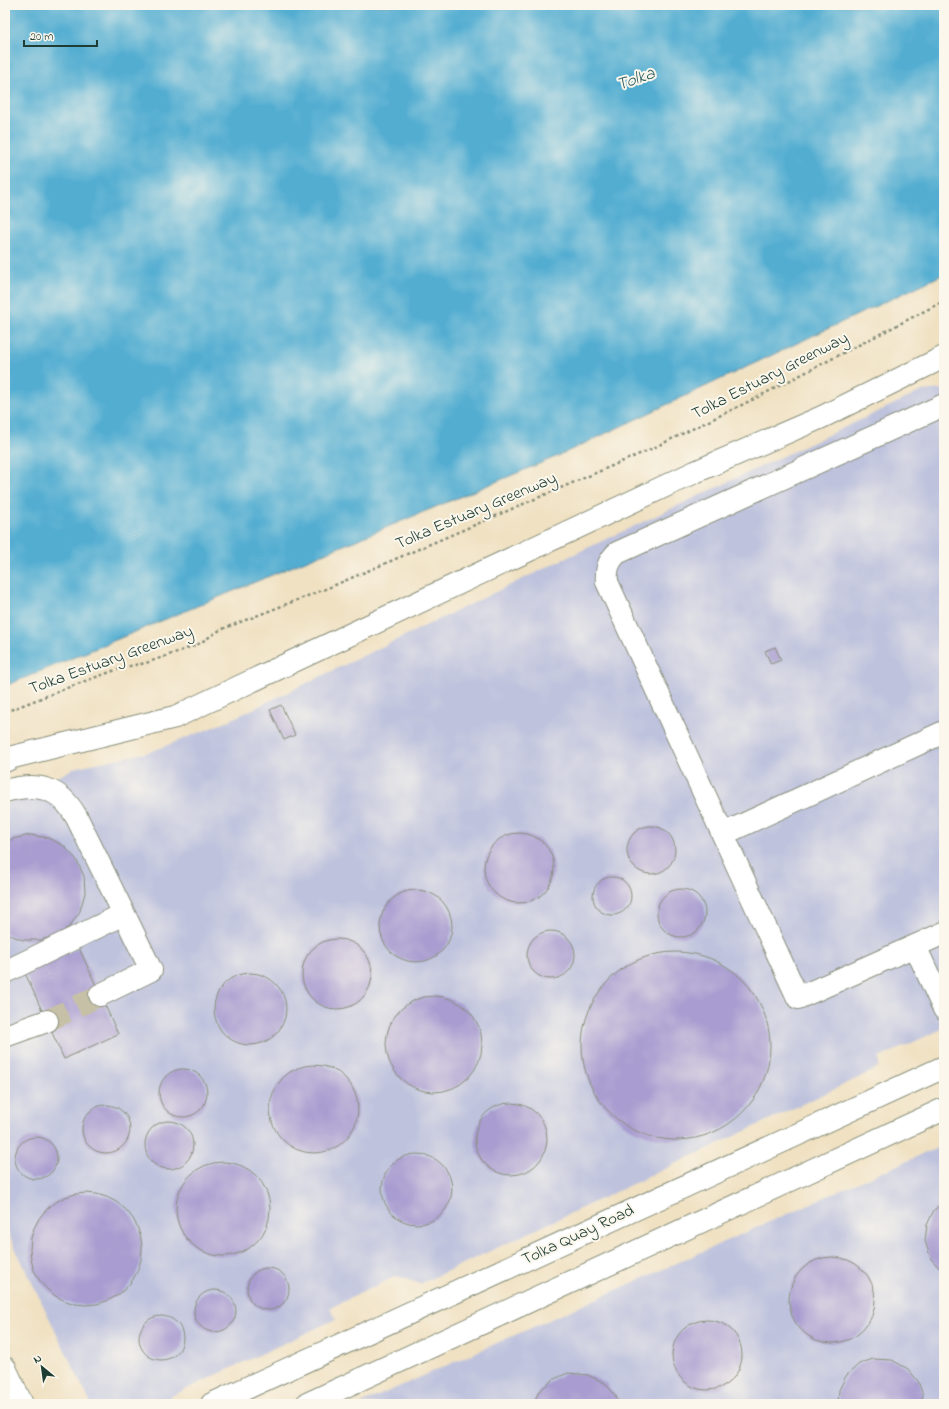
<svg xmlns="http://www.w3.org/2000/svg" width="949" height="1409" font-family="'Indie Flower',sans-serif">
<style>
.industrial{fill:#bec2dd}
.water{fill:#53add1;stroke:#397582}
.building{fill:#a89cd0}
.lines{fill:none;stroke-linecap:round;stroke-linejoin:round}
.minor-tunnel{stroke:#c6c0a6;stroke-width:22;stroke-dasharray:22 11;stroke-linecap:butt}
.minor-casing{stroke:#888f7b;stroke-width:24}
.path{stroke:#888f7b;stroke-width:2.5;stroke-dasharray:3 3;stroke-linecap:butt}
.minor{stroke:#fff;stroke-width:22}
.labels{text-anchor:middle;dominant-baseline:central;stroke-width:4;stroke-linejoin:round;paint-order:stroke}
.street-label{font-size:17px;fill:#1f3d34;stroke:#fbf7ec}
.water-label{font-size:18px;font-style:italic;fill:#2f5f63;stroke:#fbf7ec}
</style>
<rect width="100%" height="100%" fill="#fbf7ec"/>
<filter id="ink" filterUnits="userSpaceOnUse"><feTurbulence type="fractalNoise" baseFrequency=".025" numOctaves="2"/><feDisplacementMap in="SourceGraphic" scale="8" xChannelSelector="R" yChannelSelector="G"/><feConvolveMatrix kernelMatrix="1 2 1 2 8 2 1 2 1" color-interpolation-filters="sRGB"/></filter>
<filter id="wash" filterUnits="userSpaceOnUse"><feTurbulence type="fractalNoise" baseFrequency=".012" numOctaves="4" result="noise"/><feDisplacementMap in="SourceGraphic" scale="16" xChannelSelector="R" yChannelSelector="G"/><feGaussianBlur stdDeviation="0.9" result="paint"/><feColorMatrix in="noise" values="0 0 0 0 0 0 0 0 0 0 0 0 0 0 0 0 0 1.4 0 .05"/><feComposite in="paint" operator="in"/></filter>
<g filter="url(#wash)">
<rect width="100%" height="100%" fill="#f0e1c2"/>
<path class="industrial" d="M944 389V1028L879 1058V1067L875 1070 420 1284 396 1276 330 1308 336 1319 163 1400 139 1404H91L5 1227V804L77 767 150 752 226 722 566 558 922 391Z
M944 1145V1404H360L868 1178Z"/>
<path class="water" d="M5 5H944V274L558 456 5 686Z"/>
<g id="blocks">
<path class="building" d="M775 647 781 660 771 664 765 651Z
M281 705 295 735 284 740 270 710Z
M627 850a24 24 0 1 1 48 0a24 24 0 1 1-48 0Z
M484 868a35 35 0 1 1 70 0a35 35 0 1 1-70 0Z
M30 835 48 838 64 846 76 859 84 876 85 893 80 911 70 926 56 936 40 940H23L5 933V844L12 839Z
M593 896a19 19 0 1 1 38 0a19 19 0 1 1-38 0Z
M657 913a24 24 0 1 1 48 0a24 24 0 1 1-48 0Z
M380 926a36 36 0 1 1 72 0a36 36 0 1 1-72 0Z
M527 955a24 24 0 1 1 48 0a24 24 0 1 1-48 0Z
M302 974a35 35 0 1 1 70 0a35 35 0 1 1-70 0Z
M79 948 118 1034 64 1059 25 973Z
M582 1046a94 94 0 1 1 188 0a94 94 0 1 1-188 0Z
M214 1009a36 36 0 1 1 72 0a36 36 0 1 1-72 0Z
M386 1044a48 48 0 1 1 96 0a48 48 0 1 1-96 0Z
M270 1109a44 44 0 1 1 88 0a44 44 0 1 1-88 0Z
M159 1093a24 24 0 1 1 48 0a24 24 0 1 1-48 0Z
M475 1139a36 36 0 1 1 72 0a36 36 0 1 1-72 0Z
M82 1129a24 24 0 1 1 48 0a24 24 0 1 1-48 0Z
M145 1145a24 24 0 1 1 48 0a24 24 0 1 1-48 0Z
M15 1158a21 21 0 1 1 42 0a21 21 0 1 1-42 0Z
M382 1189a35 35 0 1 1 70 0a35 35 0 1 1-70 0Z
M176 1209a47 47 0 1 1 94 0a47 47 0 1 1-94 0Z
M30 1249a56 56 0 1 1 112 0a56 56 0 1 1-112 0Z
M944 1202V1273L931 1259 925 1241 927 1225 934 1210Z
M789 1300a43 43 0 1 1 86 0a43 43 0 1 1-86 0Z
M247 1289a21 21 0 1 1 42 0a21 21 0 1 1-42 0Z
M194 1311a21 21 0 1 1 42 0a21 21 0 1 1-42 0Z
M139 1338a22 22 0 1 1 44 0a22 22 0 1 1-44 0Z
M672 1355a35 35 0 1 1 70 0a35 35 0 1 1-70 0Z
M873 1359 892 1360 908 1369 918 1381 923 1395 922 1404H838L839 1390 846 1376 859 1364Z
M568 1373 588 1375 605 1383 616 1396 618 1404H533L539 1391 554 1379Z"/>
</g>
</g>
<g filter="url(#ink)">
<use href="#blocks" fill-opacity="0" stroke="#888f7b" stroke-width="1"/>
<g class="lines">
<path class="minor-tunnel" d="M47 1021 100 995"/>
<g class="minor-casing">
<path id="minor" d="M944 405 617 553C608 562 606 569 607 582L798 998 944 933
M5 761 13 757 175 717 695 472 822 417 944 357
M5 791C38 782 60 787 77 818L124 914
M723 834 944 732
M915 946 944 1009
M5 972 124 914 151 970 100 995
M5 1036 47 1021
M5 1368 22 1404
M212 1404 944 1067
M307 1404 944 1109"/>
</g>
<path class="path" d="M5 712 80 683 124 667 146 663 197 645 220 630 328 588 649 450 754 399 944 301"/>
<use href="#minor" class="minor"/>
</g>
</g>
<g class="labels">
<g class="street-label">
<text transform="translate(770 376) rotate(-27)">Tolka Estuary Greenway</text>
<text transform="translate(476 511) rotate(-23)">Tolka Estuary Greenway</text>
<text transform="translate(111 660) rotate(-20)">Tolka Estuary Greenway</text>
<text transform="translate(578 1235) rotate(-25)">Tolka Quay Road</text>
</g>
<g class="water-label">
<text transform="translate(636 80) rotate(-19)">Tolka</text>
</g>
</g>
<rect width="949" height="1409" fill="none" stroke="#fbf7ec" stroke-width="20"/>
<g transform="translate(42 1367) rotate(331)" stroke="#fbf7ec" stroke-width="3" paint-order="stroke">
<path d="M0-3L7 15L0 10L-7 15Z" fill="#1f3d34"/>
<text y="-6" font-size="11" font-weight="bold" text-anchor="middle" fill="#1f3d34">N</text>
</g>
<path d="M24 40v6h73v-6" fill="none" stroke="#1f3d34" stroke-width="2"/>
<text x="30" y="40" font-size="12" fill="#1f3d34" stroke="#fbf7ec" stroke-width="3" paint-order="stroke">20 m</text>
</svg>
